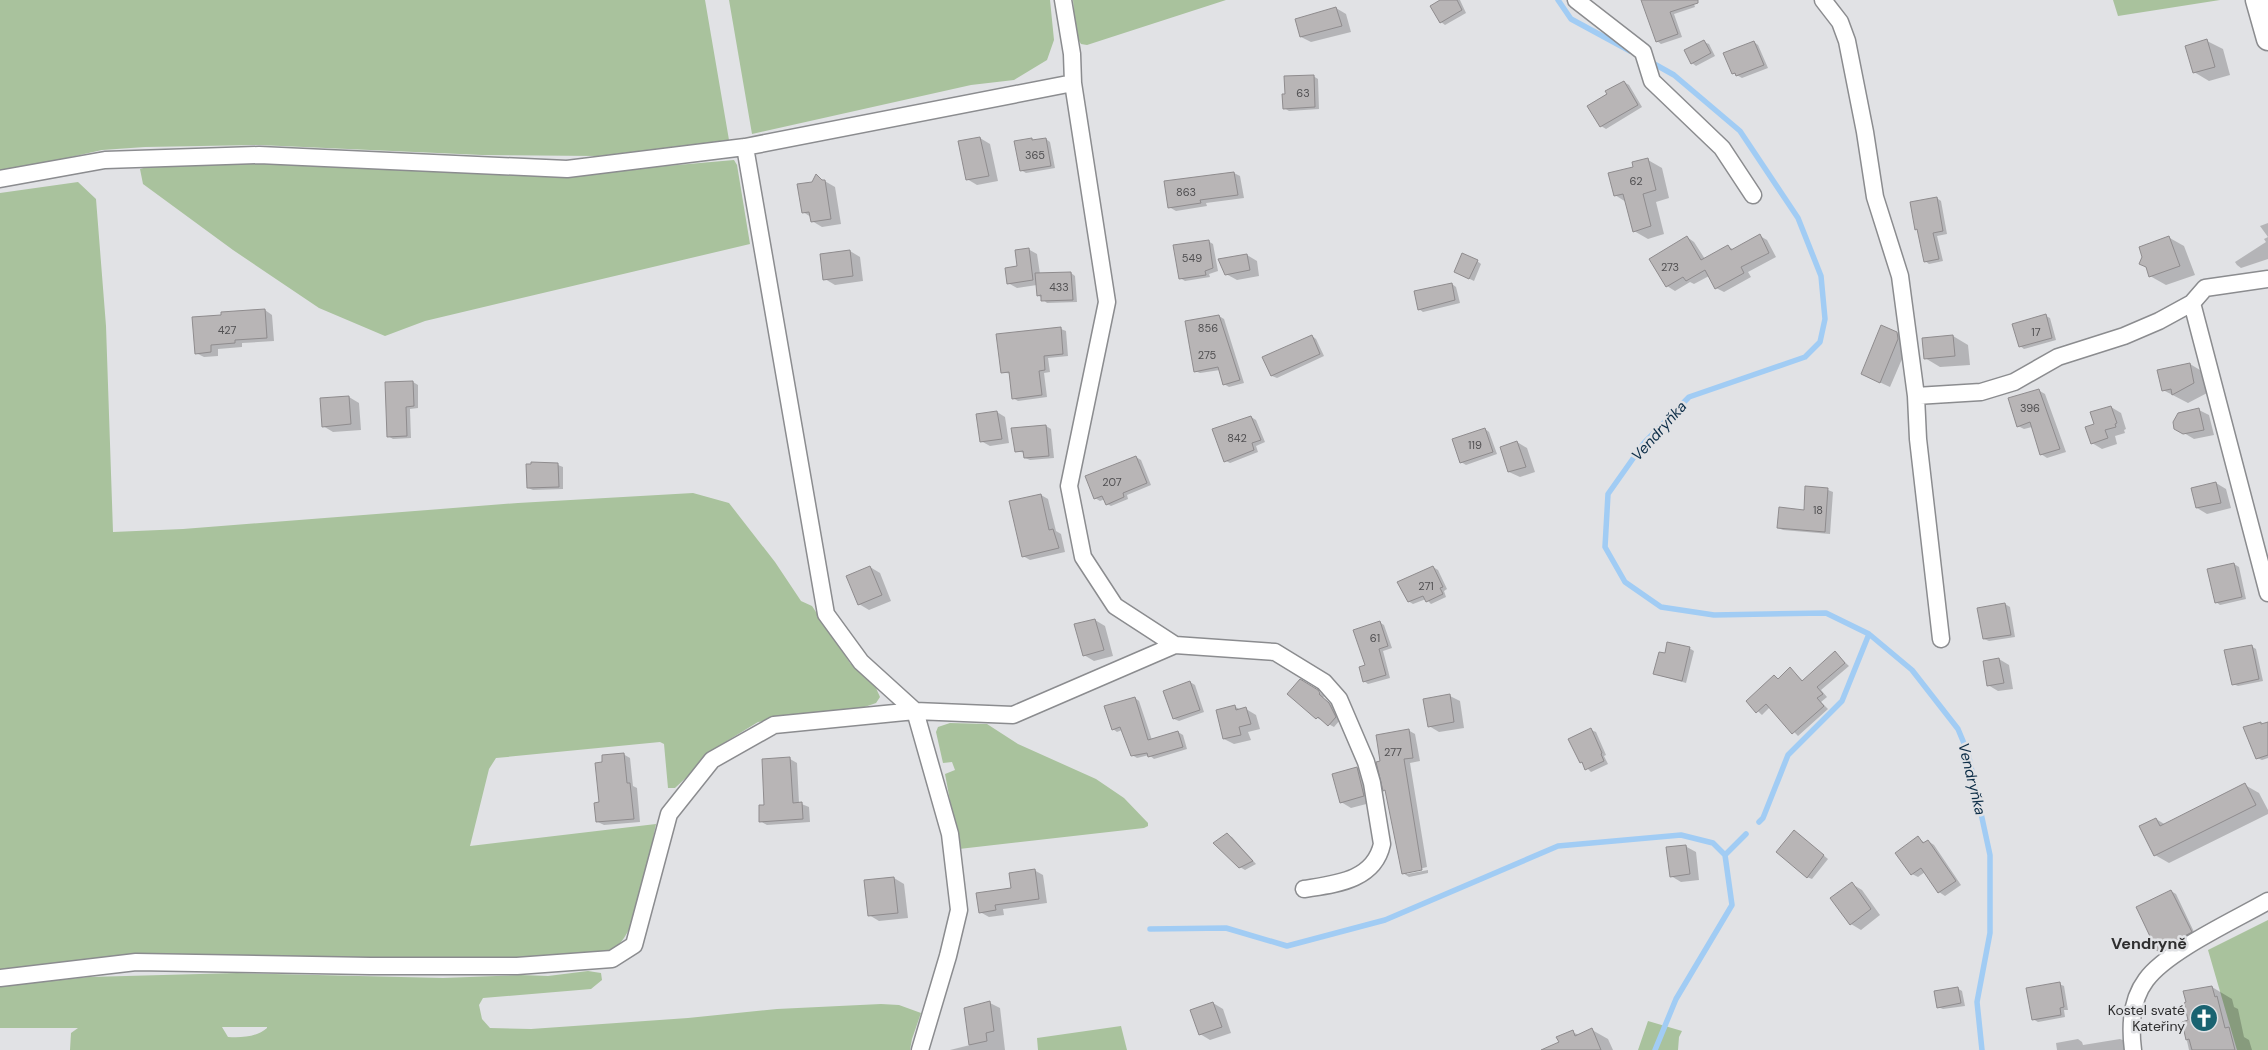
<svg xmlns="http://www.w3.org/2000/svg" width="2268" height="1050" font-family="'DM Sans',sans-serif">
<style>
.green{fill:#a9c29d;fill-rule:evenodd}
.shadow{fill:#0003}
.lines{fill:none;stroke-linecap:round;stroke-linejoin:round}
.stream{stroke:#a1ccf4;stroke-width:5.5}
.building{fill:#b8b5b6;stroke:#8f8c8e}
.street-casing{stroke:#8b8c8f;stroke-width:19}
.secondary-casing{stroke:#8b8c8f;stroke-width:25}
.street{stroke:#fff;stroke-width:16}
.secondary{stroke:#fff;stroke-width:22}
.labels{text-anchor:middle;dominant-baseline:central;stroke-width:5;stroke-linejoin:round;paint-order:stroke}
.number-label{font-size:11px;fill:#515052}
.poi-label{font-size:14px;fill:#2f2f30;stroke:#e1e2e5;text-anchor:end}
.water-label{font-size:15px;font-style:italic;fill:#0c2d47;stroke:#e1e2e5}
.quarter-label{font-size:16px;font-weight:bold;fill:#2f2f30;stroke:#e1e2e5}
</style>
<rect width="100%" height="100%" fill="#e1e2e5"/>
<path class="green" d="M0 0H705L729 140 598 156 482 155 259 145 145 147 102 150 0 173Z
M729 0H1050L1054 40 1047 60 1014 80 971 85 752 134Z
M1073 0H1226L1087 45 1081 44 1076 36Z
M2113 0H2220L2118 16Z
M734 160 737 165 750 244 425 321 385 336 319 308 233 250 143 184 140 169 158 164 192 161 587 173Z
M78 182 96 199 106 326 113 532 183 529 518 503 693 493 729 503 775 562 801 601 812 606 850 663 876 688 880 697 876 703 856 710 758 722 722 744 675 788H668L664 744 660 742 496 758 489 769 470 846 656 824C650 852 639 923 621 942 614 950 605 954 595 957L0 971V193Z
M950 723 987 724 1018 744 1096 779 1124 798 1148 823V826L1144 828 959 849 945 774 955 770 952 762 943 763 936 732 938 727Z
M2268 920V1050H2237L2208 950Z
M588 971 601 973 602 980 591 989 483 998 479 1005 482 1019 490 1028 531 1029 688 1018 777 1009 881 1004 899 1005 921 1013 912 1039 910 1050H70L71 1033 78 1028H0V986L89 977 237 973 443 978 521 975 548 976ZM222 1027H267V1028C257 1037 241 1038 228 1037Z
M1648 1021 1682 1031 1679 1037 1678 1050H1638Z
M1121 1026 1127 1050H1038L1037 1038Z"/>
<path class="shadow" d="M1443 0H1460L1466 13 1445 25 1441 22Z
M1643 0H1695L1693 1 1695 7 1674 14 1682 37 1661 44 1657 41Z
M1336 8 1346 14 1351 32 1311 42 1301 37Z
M2207 41 2223 49 2230 75 2209 81 2194 72Z
M1704 42 1709 44 1715 56 1696 66 1692 63Z
M1754 42 1758 45 1768 68 1742 78 1733 73Z
M1313 76 1318 79 1319 109 1289 111 1284 108Z
M1624 82 1629 85 1642 107 1606 129 1601 126 1589 106Z
M980 138 990 144 998 181 977 185 967 179Z
M1031 139 1035 141 1046 139 1050 142 1055 168 1026 173 1021 170Z
M1648 160 1662 168 1669 198 1656 202 1664 234 1648 239 1634 231 1626 202 1615 195 1635 168Z
M1234 173 1240 176 1244 198 1206 203 1207 206 1176 211 1169 207Z
M816 176 835 187 841 224 822 227 812 221 811 217 803 212Z
M1937 198 1941 201 1947 234 1937 236 1943 261 1929 264 1925 261 1919 231 1916 229Z
M2268 223V259L2241 268 2237 265 2235 262 2266 242 2264 239 2268 237 2260 226Z
M1760 236 1767 240 1776 257 1748 272 1751 277 1724 292 1716 288 1709 276 1694 284 1690 282 1675 291 1667 286 1687 237 1694 242 1705 259 1728 246 1734 250Z
M2168 237 2184 246 2195 275 2166 285 2150 276Z
M1208 241 1213 244 1218 271 1209 274 1210 277 1185 281 1180 278Z
M1028 249 1037 254 1040 274 1071 273 1075 276 1077 302 1047 303 1038 295 1037 285 1017 288 1008 283Z
M850 251 860 257 863 281 835 285 825 279Z
M1247 255 1257 261 1259 276 1237 280 1226 274Z
M1477 261 1481 264 1474 281 1460 274Z
M1452 284 1456 287 1460 303 1423 312 1419 309Z
M265 310 272 315 274 341 242 343V347L218 349V356L204 357 196 353Z
M1219 316 1224 319 1244 383 1229 387 1224 384 1220 370 1200 373 1195 371Z
M2046 316 2050 318 2056 340 2024 349 2020 346Z
M1061 329 1066 331 1068 356 1048 358 1050 372 1044 373 1047 397 1018 401 1013 398 1011 374 1002 372Z
M1897 333 1907 339 1908 345 1890 387 1862 374Z
M1312 336 1316 339 1324 356 1277 378 1272 376 1264 358Z
M1953 336 1968 345 1970 365 1940 367 1925 358Z
M2190 364 2205 373 2209 392 2188 403 2163 390Z
M413 382 418 385V408L410 409 411 438 393 439 388 436Z
M2038 390 2045 394 2066 452 2047 458 2041 454 2032 427 2024 429 2018 426Z
M349 397 359 403 361 430 333 432 323 426Z
M2111 407 2121 413 2126 429 2124 430 2125 433 2115 436 2117 444 2102 449 2092 443 2095 425Z
M2199 410 2209 415 2214 435 2194 439 2184 433Z
M997 412 1005 417 1009 443 990 446 981 441Z
M1251 417 1256 420 1265 442 1256 446 1258 452 1230 463 1226 461Z
M1046 426 1051 429 1054 458 1030 460 1025 458V453L1016 451Z
M1485 429 1489 432 1497 454 1466 465 1461 462Z
M1517 442 1527 448 1535 472 1520 477 1509 472Z
M1136 457 1141 460 1151 485 1127 495 1128 499 1111 506 1107 504 1105 499 1100 501 1095 498Z
M558 465 563 467V489L533 490 528 488Z
M2216 483 2226 489 2231 508 2207 514 2197 508Z
M1806 488 1828 490 1833 492 1830 534 1783 530 1778 528 1805 511Z
M1041 495 1048 499 1056 531 1061 534 1065 552 1030 560 1023 556Z
M2234 564 2239 567 2246 599 2220 605 2216 602Z
M870 567 880 573 891 601 869 610 859 604Z
M1433 567 1438 570 1447 589 1444 591 1446 597 1431 604 1426 599 1413 604 1408 601Z
M2005 604 2010 607 2015 637 1989 641 1984 639Z
M1095 620 1105 626 1113 656 1094 661 1084 655Z
M1379 622 1384 625 1392 648 1383 651 1390 678 1368 684 1364 681Z
M2251 646 2256 649 2263 681 2238 686 2233 684Z
M1689 648 1694 651 1686 683 1655 674 1666 655Z
M1835 653 1849 666 1821 690 1827 697 1821 702 1828 709 1798 736 1770 707 1762 715 1747 701 1774 676 1779 679 1790 669 1803 681Z
M1999 659 2009 665 2013 689 1998 691 1988 685Z
M1300 680 1322 694 1324 696 1323 698 1334 707 1340 720 1334 727 1317 718Z
M1190 682 1195 685 1204 712 1179 721 1174 719 1165 692Z
M1450 696 1460 701 1464 728 1439 732 1429 726Z
M1135 698 1139 701 1152 740 1178 732 1183 735 1187 749 1154 759 1149 755 1137 758 1132 755 1122 730 1117 732 1113 729Z
M1234 706 1241 710 1246 709 1256 715 1260 729 1248 732 1251 740 1234 744 1224 739Z
M2268 723V758L2262 760 2257 758Z
M1408 730 1415 734 1420 761 1410 763 1427 867 1407 872V874L1428 870V873L1409 877 1403 873 1387 791 1385 790 1382 762Z
M1591 730 1596 732 1606 755 1604 756 1608 764 1591 772 1581 762Z
M623 754 630 758 633 786 637 788 640 822 604 825 598 822 601 803Z
M790 759 797 763 799 803 809 807 810 822 767 825 760 821 765 806Z
M1357 768 1367 774 1374 802 1351 808 1341 802Z
M2245 785 2259 793 2268 810V814L2169 863 2155 855 2156 819 2166 825Z
M1227 835 1232 837 1256 864 1245 870 1240 867Z
M1799 835 1828 859 1812 879 1807 877Z
M1918 838 1925 843 1928 841 1934 845 1961 885 1945 896 1939 892 1925 872 1918 877 1912 874Z
M1685 846 1696 852 1699 880 1681 882 1671 876Z
M1034 870 1043 875 1047 903 1003 909 1004 915 989 917 980 912 1013 889Z
M894 878 904 884 908 918 879 921 869 915Z
M1852 884 1862 890 1880 915 1861 930 1851 924Z
M2171 891 2176 894 2195 934 2163 952 2158 950Z
M2059 984 2064 986 2068 1010H2064L2065 1017 2038 1022 2033 1019Z
M2212 987 2232 999 2234 1007 2238 1009 2244 1037 2249 1040 2252 1050H2189L2183 1023 2189 1021Z
M1957 988 1962 991 1965 1006 1943 1009 1938 1007Z
M990 1003 1000 1008 1005 1050H950L970 1045 965 1009Z
M1213 1003 1223 1009 1231 1033 1210 1040 1200 1034Z
M1592 1030 1608 1039 1613 1050H1563L1572 1032 1579 1035Z
M2078 1039 2082 1042 2083 1045 2120 1039 2125 1041 2126 1050H2057L2056 1043Z"/>
<g class="lines">
<path class="stream" d="M1558 0 1571 19 1630 51
M1649 61 1674 75 1740 131 1798 218 1821 276 1825 319 1820 342 1805 357 1689 397 1644 443 1608 494 1605 547 1625 582 1661 607 1714 615 1826 613 1869 634 1912 670 1958 729 1968 753 1990 855V933L1977 1002 1982 1050
M1759 822 1763 818 1788 755 1842 701 1869 634
M1150 929 1226 928 1287 946 1385 920 1558 846 1681 835 1713 843 1725 855
M1655 1050 1676 999 1732 905 1725 855 1746 834"/>
</g>
<path class="building" d="M1440 0H1457L1462 10 1440 23 1430 6Z
M1641 0H1698V3L1670 12 1678 34 1656 42Z
M1336 7 1342 26 1300 37 1295 19Z
M2207 39 2215 67 2193 73 2185 46Z
M1704 40 1711 53 1691 64 1684 50Z
M1754 41 1764 65 1736 76 1735 73 1732 74 1723 53Z
M1314 75 1315 107 1283 109 1282 94H1285L1284 76Z
M1624 81 1638 105 1600 127 1587 106 1607 94 1605 91Z
M980 137 989 176 966 180 958 141Z
M1032 138V140L1046 138 1051 166 1020 171 1014 141Z
M1648 158 1656 190 1643 194 1651 226 1633 232 1623 194 1614 196 1608 173 1633 167 1632 162Z
M1234 172 1238 195 1200 200 1201 203 1168 208 1164 181Z
M816 174 822 180H825L831 219 811 222 809 212 802 213 797 184 812 182Z
M1937 197 1943 231 1933 233 1939 259 1924 262 1917 229 1915 230 1910 202Z
M1760 234 1769 253 1741 267 1744 273 1715 289 1705 270 1686 281 1683 277 1666 287 1649 259 1687 236 1701 260 1728 245 1731 250Z
M2169 236 2180 266 2149 277 2146 267 2139 264 2142 257 2139 247Z
M1209 240 1213 268 1205 271 1206 275 1179 279 1173 245Z
M1029 248 1033 280 1007 284 1005 268 1017 266 1015 250Z
M850 250 853 276 823 280 820 254Z
M1462 253 1478 260 1469 279 1454 272Z
M1247 254 1250 270 1225 275 1218 259Z
M1071 272 1073 300 1041 301V295L1037 296 1035 273Z
M1452 283 1455 300 1418 310 1414 291Z
M265 309 267 338 235 340V343L211 345V352L195 354 192 317 221 315V312Z
M2046 314 2052 338 2019 347 2012 324Z
M1219 315 1240 380 1223 385 1218 367 1194 372 1185 321Z
M1881 325 1897 332 1898 339 1880 383 1861 374Z
M1061 327 1063 354 1044 356 1045 370 1039 371 1042 395 1012 399 1009 372 1001 373 996 334Z
M1312 335 1320 354 1271 376 1262 357Z
M1953 335 1955 356 1924 359 1922 338Z
M2190 363 2194 383 2172 395 2171 389 2162 391 2157 370Z
M413 381 414 406 406 407 407 436 387 437 385 382Z
M2039 389 2060 449 2040 455 2030 422 2017 427 2008 398Z
M349 396 351 424 322 427 320 398Z
M2111 406 2117 423 2115 424 2116 427 2105 430 2108 438 2091 444 2085 427 2094 424 2090 412Z
M2199 408 2204 430 2183 434 2174 429 2173 422 2178 413Z
M997 411 1002 439 980 442 976 414Z
M1251 416 1261 440 1252 443 1254 450 1224 462 1212 429Z
M1046 425 1049 456 1024 458 1023 451 1015 452 1011 428Z
M1485 428 1493 452 1460 463 1452 439Z
M1517 441 1526 467 1508 472 1500 447Z
M1136 456 1147 483 1123 493 1124 497 1106 505 1102 496 1094 499 1085 476Z
M531 462 558 463 559 487 527 488 526 464H531Z
M2216 482 2221 503 2196 508 2191 488Z
M1805 486 1828 488 1825 532 1777 528 1779 507 1804 510Z
M1041 494 1049 530 1053 529 1059 548 1022 557 1009 501Z
M2234 563 2242 597 2215 603 2207 569Z
M870 566 882 595 858 605 846 576Z
M1433 566 1443 587 1440 588 1443 594 1426 602 1423 596 1408 602 1397 582Z
M2005 603 2011 635 1983 639 1977 608Z
M1095 619 1104 650 1083 656 1074 624Z
M1380 621 1388 646 1379 649 1386 675 1363 682 1359 667 1365 665 1353 630Z
M1667 642 1690 647 1682 681 1653 674 1659 652 1665 653Z
M2252 645 2259 679 2232 685 2224 650Z
M1835 651 1845 663 1817 687 1823 694 1817 698 1824 706 1792 734 1766 704 1756 713 1746 701 1774 675 1778 679 1790 667 1802 681Z
M1999 658 2004 683 1987 686 1983 661Z
M1300 679 1318 690 1320 693 1319 694 1329 703 1336 717 1328 726 1318 717 1316 719 1287 694Z
M1190 681 1200 710 1173 719 1163 691Z
M1450 694 1454 722 1428 727 1423 699Z
M1135 697 1148 740 1178 731 1183 747 1148 757 1147 753 1131 756 1120 727 1112 730 1104 706Z
M1235 705 1236 710 1246 707 1251 724 1239 727 1241 735 1223 739 1216 710Z
M2261 722V724L2268 722V755L2256 759 2243 727Z
M1591 728 1602 753 1601 754 1604 761 1585 770 1582 762 1580 763 1568 739Z
M1409 729 1413 758 1404 759 1422 870 1402 874 1385 790 1383 791 1376 762 1380 761 1376 735Z
M624 753 627 783H630L634 819 596 822 594 803 599 802 595 763 602 762V755Z
M790 757 793 803 802 802 803 819 759 822V805H764L762 759Z
M1357 767 1364 796 1340 803 1332 774Z
M2245 783 2256 805 2154 856 2139 826 2156 818 2160 826Z
M1794 830 1824 855 1807 878 1776 852Z
M1227 833 1253 861 1239 868 1213 843Z
M1918 836 1923 843 1928 840 1956 881 1938 893 1921 868 1911 875 1895 853Z
M1686 845 1690 874 1670 877 1666 847Z
M1035 869 1039 899 995 905 996 910 979 913 976 893 1011 888 1009 873Z
M894 877 898 913 868 916 864 880Z
M1852 882 1871 909 1850 925 1830 898Z
M2171 890 2192 932 2157 951 2136 907Z
M2060 982 2064 1007 2060 1008 2061 1015 2032 1020 2026 988Z
M2212 986 2215 997 2217 996 2225 1028 2229 1027 2235 1050H2192L2189 1039 2186 1040 2182 1022 2188 1020 2184 1003 2186 1002 2183 991Z
M1958 987 1961 1003 1937 1008 1934 991Z
M990 1001 994 1031 986 1033 987 1041 969 1045 964 1008Z
M1213 1002 1222 1027 1199 1035 1190 1010Z
M1592 1028 1601 1050H1541L1559 1042 1556 1037 1573 1030 1575 1036Z"/>
<g class="lines">
<g class="street-casing">
<path id="street" d="M1063 0 1072 54 1073 83 1107 302 1069 486 1083 557 1115 606 1175 645
M1576 0 1643 52 1652 81 1722 148 1753 195
M1823 0 1840 22 1847 41 1865 132 1875 197 1900 276 1916 396 1981 392 2014 382 2058 357 2124 336 2159 321 2192 303 2205 288 2268 279
M0 179 105 160 259 155 567 169 745 147 1073 83
M2192 303 2268 593
M1916 396 1918 439 1941 639
M0 978 136 962 370 966H517L612 959 634 945 669 814 712 760 774 725 915 711 861 662 826 614 745 147
M920 1050 948 956 959 910 950 834 915 711 1013 715 1175 645 1275 652 1324 682 1339 699 1366 762 1372 783 1382 844C1374 881 1335 884 1304 889
M2133 1050C2130 1027 2131 1000 2146 980 2167 951 2235 920 2268 901"/>
</g>
<g class="secondary-casing">
<path id="secondary" d="M2257 0 2268 39"/>
</g>
<use href="#street" class="street"/>
<use href="#secondary" class="secondary"/>
</g>
<defs>
<g id="church-disc" transform="scale(1.4375)"><circle r="9.5" fill="#1a6371" stroke="#e1e2e5"/><path d="M-1.2-6h2.4v3.5h3.3v2.4h-3.3V6h-2.4V-.1h-3.3v-2.4h3.3Z" fill="#fff"/></g>
</defs>
<g fill-rule="evenodd">
<use href="#church-disc" x="2204" y="1018"/>
</g>
<g class="labels">
<g class="number-label">
<text x="1303" y="93">63</text>
<text x="1035" y="155">365</text>
<text x="1636" y="181">62</text>
<text x="1186" y="192">863</text>
<text x="1192" y="258">549</text>
<text x="1670" y="267">273</text>
<text x="1059" y="287">433</text>
<text x="1208" y="328">856</text>
<text x="227" y="330">427</text>
<text x="2036" y="332">17</text>
<text x="1207" y="355">275</text>
<text x="2030" y="408">396</text>
<text x="1237" y="438">842</text>
<text x="1475" y="445">119</text>
<text x="1112" y="482">207</text>
<text x="1818" y="510">18</text>
<text x="1426" y="586">271</text>
<text x="1375" y="638">61</text>
<text x="1393" y="752">277</text>
</g>
<g class="poi-label">
<text x="2185" y="1010">Kostel svaté<tspan x="2185" dy="16">Kateřiny</tspan></text>
</g>
<g class="water-label">
<text transform="translate(1659 431) rotate(-48)">Vendryňka</text>
<text transform="translate(1972 779) rotate(76)">Vendryňka</text>
</g>
<g class="quarter-label">
<text x="2149" y="943">Vendryně</text>
</g>
</g>
</svg>
